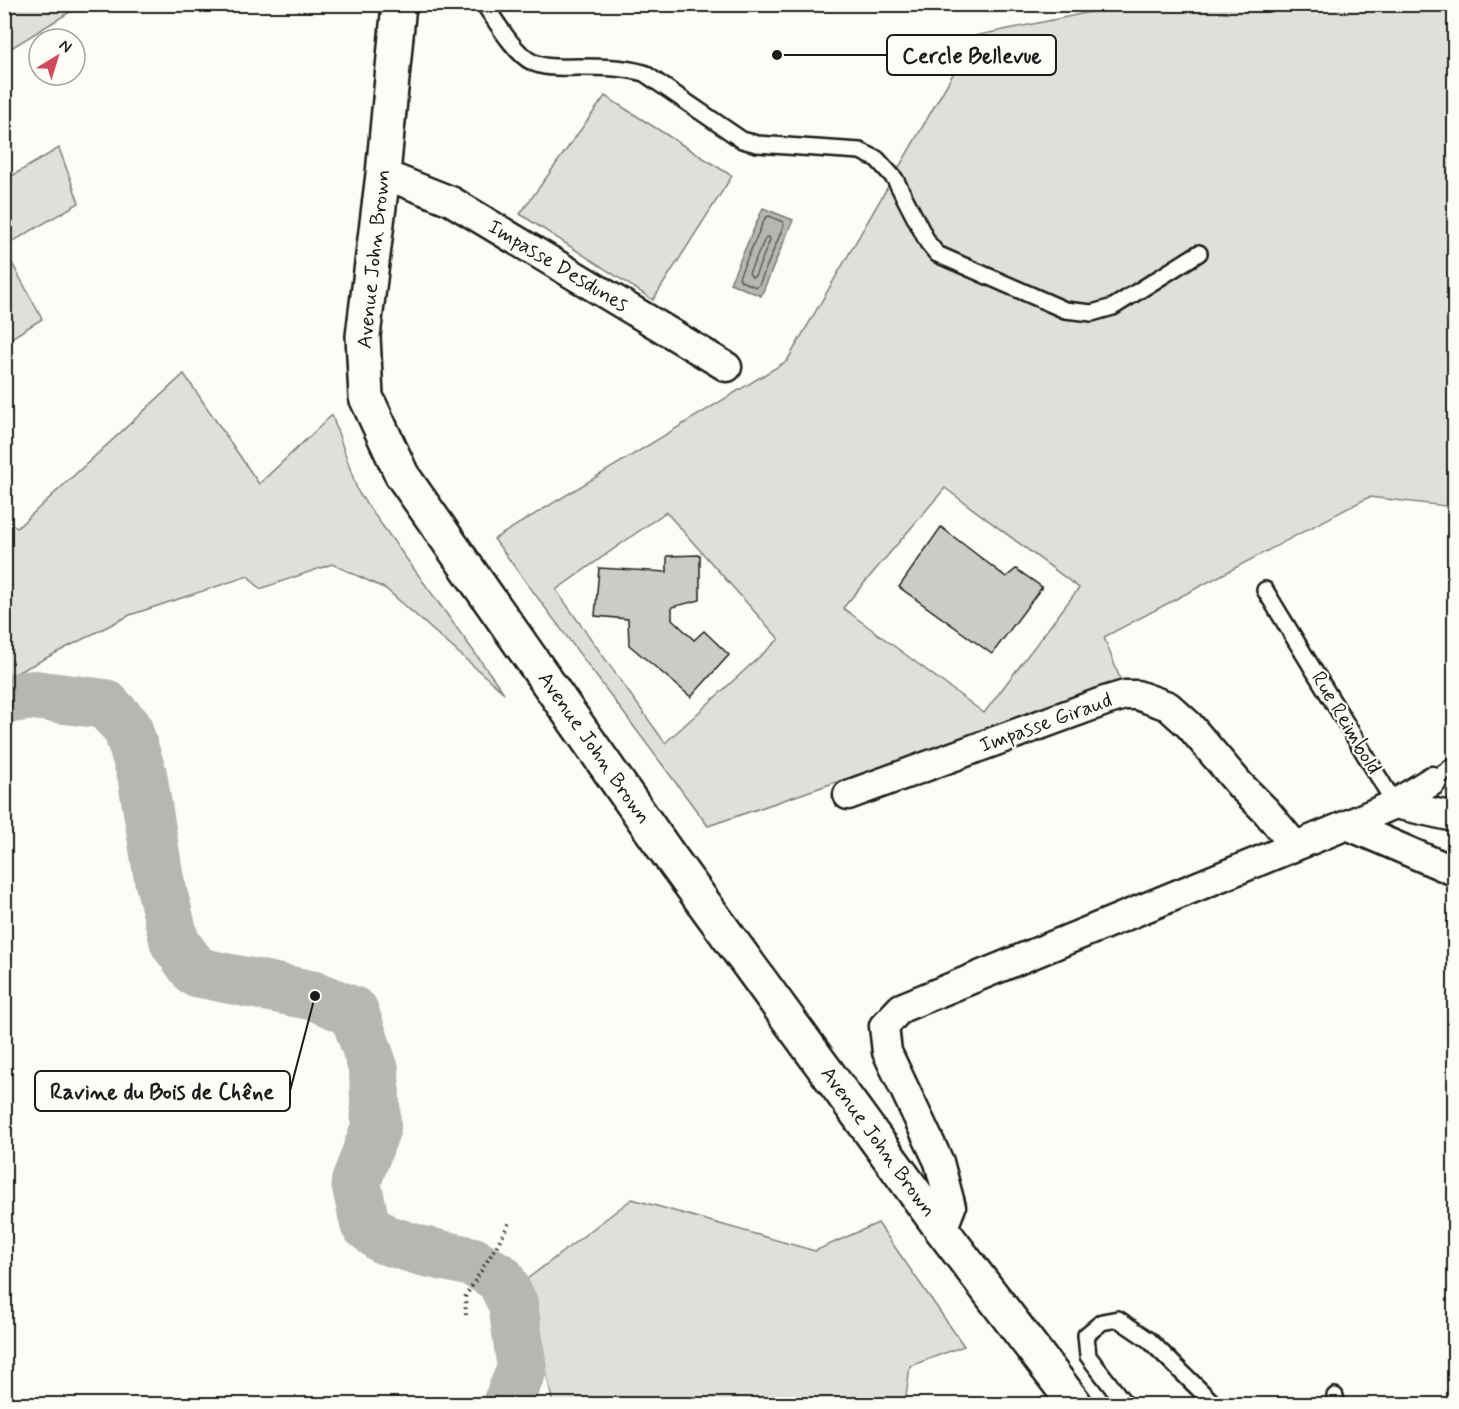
<svg xmlns="http://www.w3.org/2000/svg" width="1459" height="1409" font-family="Mynerve,sans-serif">
<style>
.green{fill:#e0dfdb;stroke:#7e7e7c;stroke-width:1.5;fill-rule:evenodd}
.water{fill:#b7b6b2;stroke:#797876;stroke-width:1.5}
.lines{fill:none;stroke-linecap:round;stroke-linejoin:round}
.shore{stroke:#5a5a58;stroke-width:1.5}
.river{stroke:#b7b6b2;stroke-width:50}
.building{fill:#cccbc8;stroke:#1c1c1c;stroke-width:1.5}
.service-casing{stroke:#1c1c1c;stroke-width:20}
.minor-casing{stroke:#1c1c1c;stroke-width:33}
.secondary-casing{stroke:#1c1c1c;stroke-width:38}
.path{stroke:#1c1c1c;stroke-width:4;stroke-dasharray:1.5 4.5;stroke-linecap:butt}
.service{stroke:#fdfcf7;stroke-width:15}
.minor{stroke:#fdfcf7;stroke-width:28}
.secondary{stroke:#fdfcf7;stroke-width:33}
.labels{text-anchor:middle;dominant-baseline:central;stroke-width:4.5;stroke-linejoin:round;paint-order:stroke}
.street-label{font-size:21px;fill:#1c1c1c;stroke:#fdfcf7}
.leader{fill:none;stroke:#1c1c1c;stroke-width:2}
.callout-dot{fill:#1c1c1c;stroke:#fdfcf7;stroke-width:2}
.callout{fill:#fdfcf7;stroke:#1c1c1c;stroke-width:2}
.callout-label{font-size:22px;text-anchor:middle;font-weight:bold;fill:#1c1c1c}
</style>
<rect width="100%" height="100%" fill="#fdfcf7"/>
<filter id="ink" filterUnits="userSpaceOnUse"><feTurbulence type="fractalNoise" baseFrequency=".0167" numOctaves="2"/><feDisplacementMap in="SourceGraphic" scale="12" xChannelSelector="R" yChannelSelector="G"/><feConvolveMatrix kernelMatrix="1 2 1 2 8 2 1 2 1" color-interpolation-filters="sRGB"/></filter>
<g filter="url(#ink)">
<path class="green" d="M5 4H81V5L5 52Z
M1124 5H1454V507L1369 497 1104 637 1122 684 708 826 494 539 787 361 975 36ZM945 488 1079 588 984 713 843 608ZM666 512 779 639 665 743 556 590Z
M605 96 732 176 653 300 520 214Z
M59 148 79 203 5 246V180Z
M4 248 42 319 5 342H4Z
M184 374 259 484 332 415 358 492 504 693 386 589 332 564 260 589 248 576 130 615 5 679V518L17 528Z
M632 1199 815 1251 878 1223 964 1346 910 1366 905 1404H553L527 1279Z"/>
<path class="water" d="M763 208 793 220 761 296 730 283Z"/>
<g class="lines">
<path class="shore" d="M769 216 783 222 784 225 759 285 756 287 741 281 739 277 765 218Z
M766 237H769L770 240 755 276 752 277 749 273Z"/>
<path class="river" d="M4 699 34 695 105 704 127 727 142 774 159 879 175 943 196 972 315 996 354 1012 374 1070 376 1127 356 1182 365 1224 383 1239 422 1251 473 1262 500 1278 513 1304 522 1369 507 1404"/>
</g>
<path class="building" d="M941 527 1006 577 1016 569 1042 587 992 654 899 587Z
M700 555V600L672 607V619L694 640 704 631 729 655 691 697 629 645 628 619 595 616 599 568 667 572V556Z"/>
<g class="lines">
<g class="service-casing">
<path id="service" d="M484 4C495 20 515 54 532 62 546 69 563 67 578 67 601 67 622 67 644 73L742 140 757 144 860 151 877 159 895 179 928 243 937 254 1065 310 1092 313 1113 307 1199 253
M1265 590 1395 804
M1432 781 1454 765
M1335 1396 1336 1404
M1125 1404 1088 1356 1086 1335 1102 1322 1118 1319 1149 1340 1214 1404"/>
</g>
<g class="minor-casing">
<path id="minor" d="M383 174 451 201 727 367
M848 795 1105 701 1125 695H1137L1168 706 1189 725 1240 785 1266 811 1295 846
M1395 804 1454 817
M1347 825 1454 871
M942 1230 951 1207 939 1162 887 1052 884 1026 901 1008 1347 825 1395 804 1432 781"/>
</g>
<g class="secondary-casing">
<path id="secondary" d="M399 4 383 174 363 336 366 397 402 475 668 854 942 1230 1075 1404"/>
</g>
<path class="path" d="M466 1315 465 1297 496 1247 509 1223"/>
<use href="#service" class="service"/>
<use href="#minor" class="minor"/>
<use href="#secondary" class="secondary"/>
</g>
</g>
<g class="labels">
<g class="street-label">
<text transform="translate(374 259) rotate(-84)">Avenue John Brown</text>
<text transform="translate(558 266) rotate(31)">Impasse Desdunes</text>
<text transform="translate(1046 723) rotate(-20)">Impasse Giraud</text>
<text transform="translate(1346 723) rotate(59)">Rue Reimbold</text>
<text transform="translate(594 748) rotate(55)">Avenue John Brown</text>
<text transform="translate(878 1142) rotate(54)">Avenue John Brown</text>
</g>
</g>
<path class="leader" d="M777 55L887 55M315 996L290 1091"/>
<g class="callout-dot">
<circle cx="777" cy="55" r="6"/>
<circle cx="315" cy="996" r="6"/>
</g>
<g class="callout">
<rect x="887" y="35" width="169" height="40" rx="6"/>
<rect x="35" y="1071" width="255" height="40" rx="6"/>
</g>
<g class="callout-label">
<text x="972" y="63">Cercle Bellevue</text>
<text x="162" y="1099">Ravine du Bois de Chêne</text>
</g>
<rect width="1459" height="1409" fill="none" stroke="#fdfcf7" stroke-width="24"/>
<rect x="12" y="12" width="1435" height="1385" fill="none" stroke="#1c1c1c" stroke-width="2" filter="url(#ink)"/>
<g transform="translate(57 57) rotate(38)"><circle r="28" fill="#fdfcf7" stroke="#a3a29f" stroke-width="1.5"/>
<path d="M0-4.5L10 22L0 15L-10 22Z" fill="#d1495b"/>
<text y="-9" font-size="16" font-weight="bold" text-anchor="middle" fill="#1c1c1c">N</text>
</g>
</svg>
